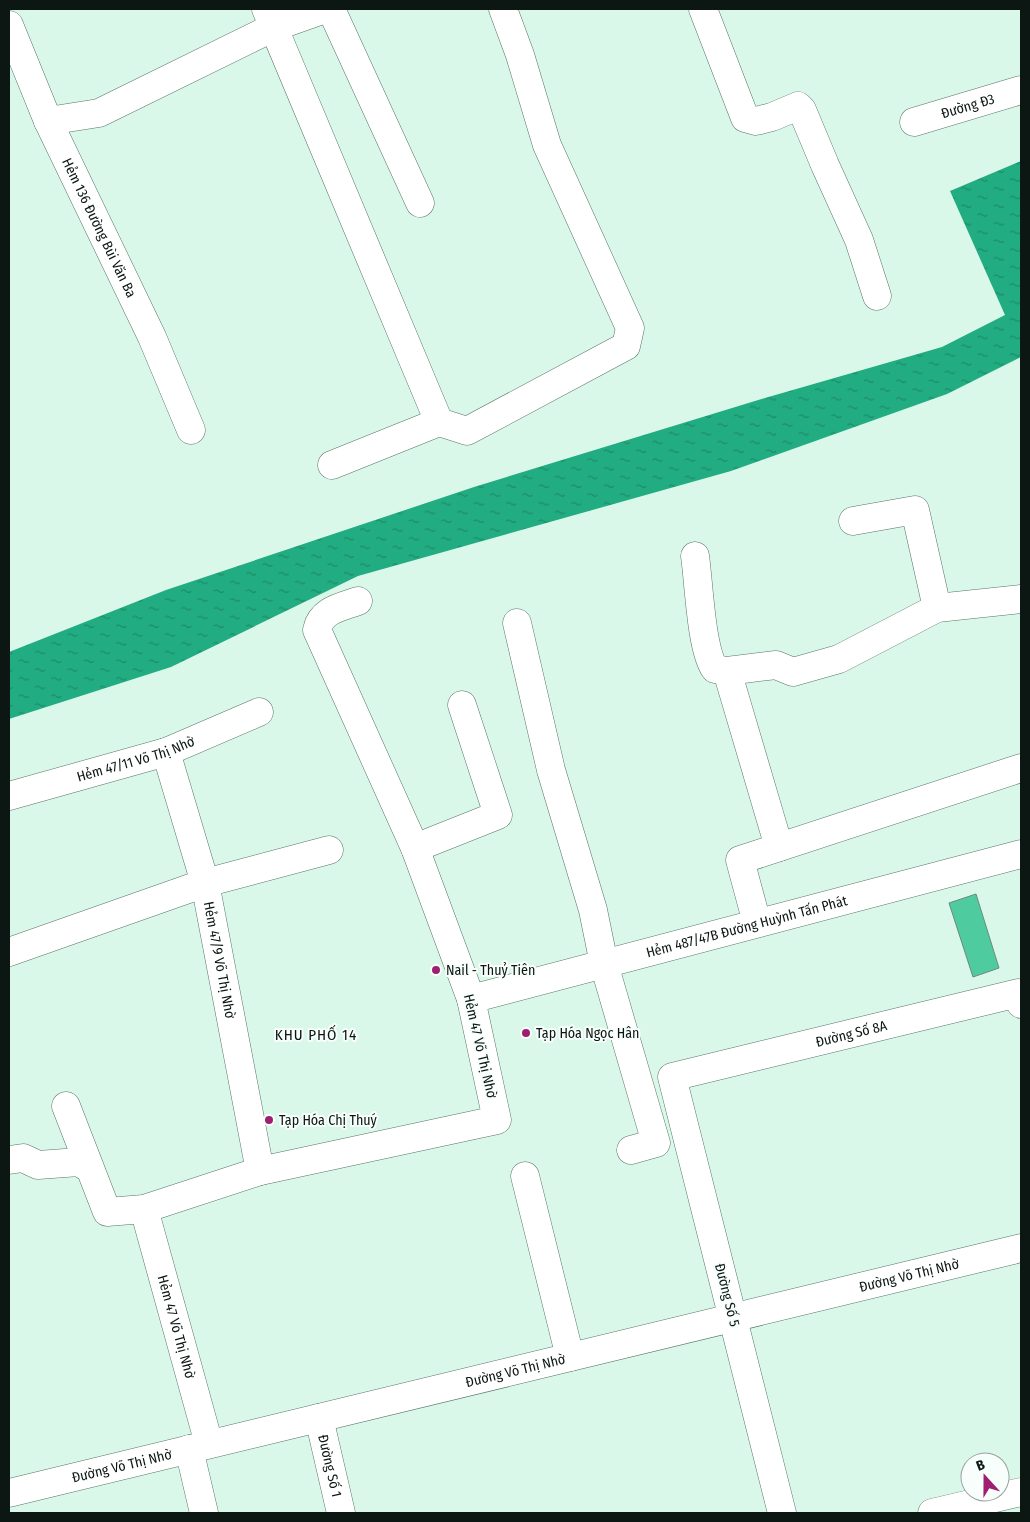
<svg xmlns="http://www.w3.org/2000/svg" width="1030" height="1522" font-family="'Fira Sans Condensed',sans-serif">
<style>
.water{fill:url(#water-ripples)}
.building{fill:#4ecc9f;stroke:#6d897c}
.lines{fill:none;stroke-linecap:round;stroke-linejoin:round}
.minor-casing{stroke:#597468;stroke-width:29}
.minor{stroke:#fff;stroke-width:28}
.poi-dot{fill:#9e1e72;stroke:#f8fefb;stroke-width:2}
.labels{text-anchor:middle;dominant-baseline:central;stroke-width:4;stroke-linejoin:round;paint-order:stroke}
.street-label{font-size:14px;fill:#0c1713;stroke:#f8fefb}
.poi-label{font-size:14px;fill:#0c1713;stroke:#f8fefb;text-anchor:start}
.neighbourhood-label{font-size:15px;letter-spacing:1px;fill:#0c1713;stroke:#f8fefb}
</style>
<defs>
<pattern id="water-ripples" width="26" height="14" patternUnits="userSpaceOnUse" patternTransform="scale(1.25)"><rect width="26" height="14" fill="#22ac81"/><path d="M2 4q2-2 4 0t4 0M15 11q2-2 4 0t4 0" fill="none" stroke="#1c8b68"/></pattern>
</defs>
<rect width="100%" height="100%" fill="#d9f8ea"/>
<path class="water" d="M1021 161V357L947 394 731 471 358 576 171 667 9 719V652L166 590 474 487 765 398 942 347 1005 315 950 191Z"/>
<path class="building" d="M976 894 999 968 973 977 949 903Z"/>
<g class="lines">
<g class="minor-casing">
<g id="minor">
<path d="M266 9 439 422"/>
<path d="M331 9 420 203"/>
<path d="M703 9 745 118 756 121 772 117 798 106 802 110 825 165 859 240 877 296"/>
<path id="s1" d="M9 25 48 121 152 337 191 430"/>
<path d="M48 121 99 113 274 27 325 9"/>
<path id="s2" d="M914 122 1021 90"/>
<path d="M332 465 439 422 467 431 626 346 630 328 547 145 520 55 503 9"/>
<path d="M853 521 915 510 937 608"/>
<path d="M695 556C699 583 701 650 715 669L727 671 776 665 793 672 839 659 937 608 1021 599"/>
<path d="M517 623 551 770 593 910 604 964 656 1143 631 1150"/>
<path d="M727 671 779 847"/>
<path id="s3" d="M166 752 205 883 260 1171"/>
<path id="s4" d="M9 796 166 752 259 712"/>
<path d="M415 848 498 815 462 705"/>
<path d="M757 923 740 860 1021 768"/>
<path d="M9 952 205 883 329 850"/>
<path id="s5" d="M471 999 1021 854"/>
<path d="M66 1106 107 1212 144 1209 260 1171 497 1120 471 999 415 848 317 630C321 610 341 607 358 601"/>
<path d="M9 1160 23 1158 38 1165 79 1162 90 1169"/>
<path d="M525 1176 570 1357"/>
<path id="s6" d="M144 1209 209 1444"/>
<path id="s7" d="M319 1418 341 1513"/>
<path d="M189 1449 204 1513"/>
<path id="s8" d="M9 1493 1021 1248"/>
<path id="s9" d="M782 1513 672 1077 1018 993 1021 1004"/>
<path d="M932 1513 1021 1492"/>
</g>
</g>
<use href="#minor" class="minor"/>
</g>
<g class="poi-dot">
<circle cx="436" cy="970" r="5"/>
<circle cx="526" cy="1033" r="5"/>
<circle cx="269" cy="1120" r="5"/>
</g>
<g class="labels">
<g class="street-label">
<text stroke="none"><textPath href="#s2" startOffset="56">Đường Đ3</textPath></text>
<text stroke="none"><textPath href="#s1" startOffset="222">Hẻm 136 Đường Bùi Văn Ba</textPath></text>
<text stroke="none"><textPath href="#s4" startOffset="132">Hẻm 47/11 Võ Thị Nhờ</textPath></text>
<text stroke="none"><textPath href="#s5" startOffset="285">Hẻm 487/47B Đường Huỳnh Tấn Phát</textPath></text>
<text stroke="none"><textPath href="#s3" startOffset="215">Hẻm 47/9 Võ Thị Nhờ</textPath></text>
<text stroke="none"><textPath href="#s9" startOffset="634">Đường Số 8A</textPath></text>
<text transform="translate(480 1046) rotate(77)">Hẻm 47 Võ Thị Nhờ</text>
<text stroke="none"><textPath href="#s8" startOffset="926">Đường Võ Thị Nhờ</textPath></text>
<text transform="translate(727 1295) rotate(76)">Đường Số 5</text>
<text stroke="none"><textPath href="#s6" startOffset="122">Hẻm 47 Võ Thị Nhờ</textPath></text>
<text stroke="none"><textPath href="#s8" startOffset="521">Đường Võ Thị Nhờ</textPath></text>
<text stroke="none"><textPath href="#s8" startOffset="116">Đường Võ Thị Nhờ</textPath></text>
<text stroke="none"><textPath href="#s7" startOffset="49">Đường Số 1</textPath></text>
</g>
<g class="poi-label">
<text x="446" y="970">Nail - Thuỷ Tiên</text>
<text x="536" y="1033">Tạp Hóa Ngọc Hân</text>
<text x="279" y="1120">Tạp Hóa Chị Thuý</text>
</g>
<g class="neighbourhood-label">
<text x="316" y="1035">KHU PHỐ 14</text>
</g>
</g>
<rect width="1030" height="1522" fill="none" stroke="#0c1713" stroke-width="20"/>
<g transform="translate(985 1477) rotate(339)"><circle r="24" fill="#f8fefb" stroke="#9aa29e"/>
<path d="M0-4L9 19L0 12L-9 19Z" fill="#9e1e72"/>
<text y="-8" font-size="14" font-weight="bold" text-anchor="middle" fill="#0c1713">B</text>
</g>
</svg>
